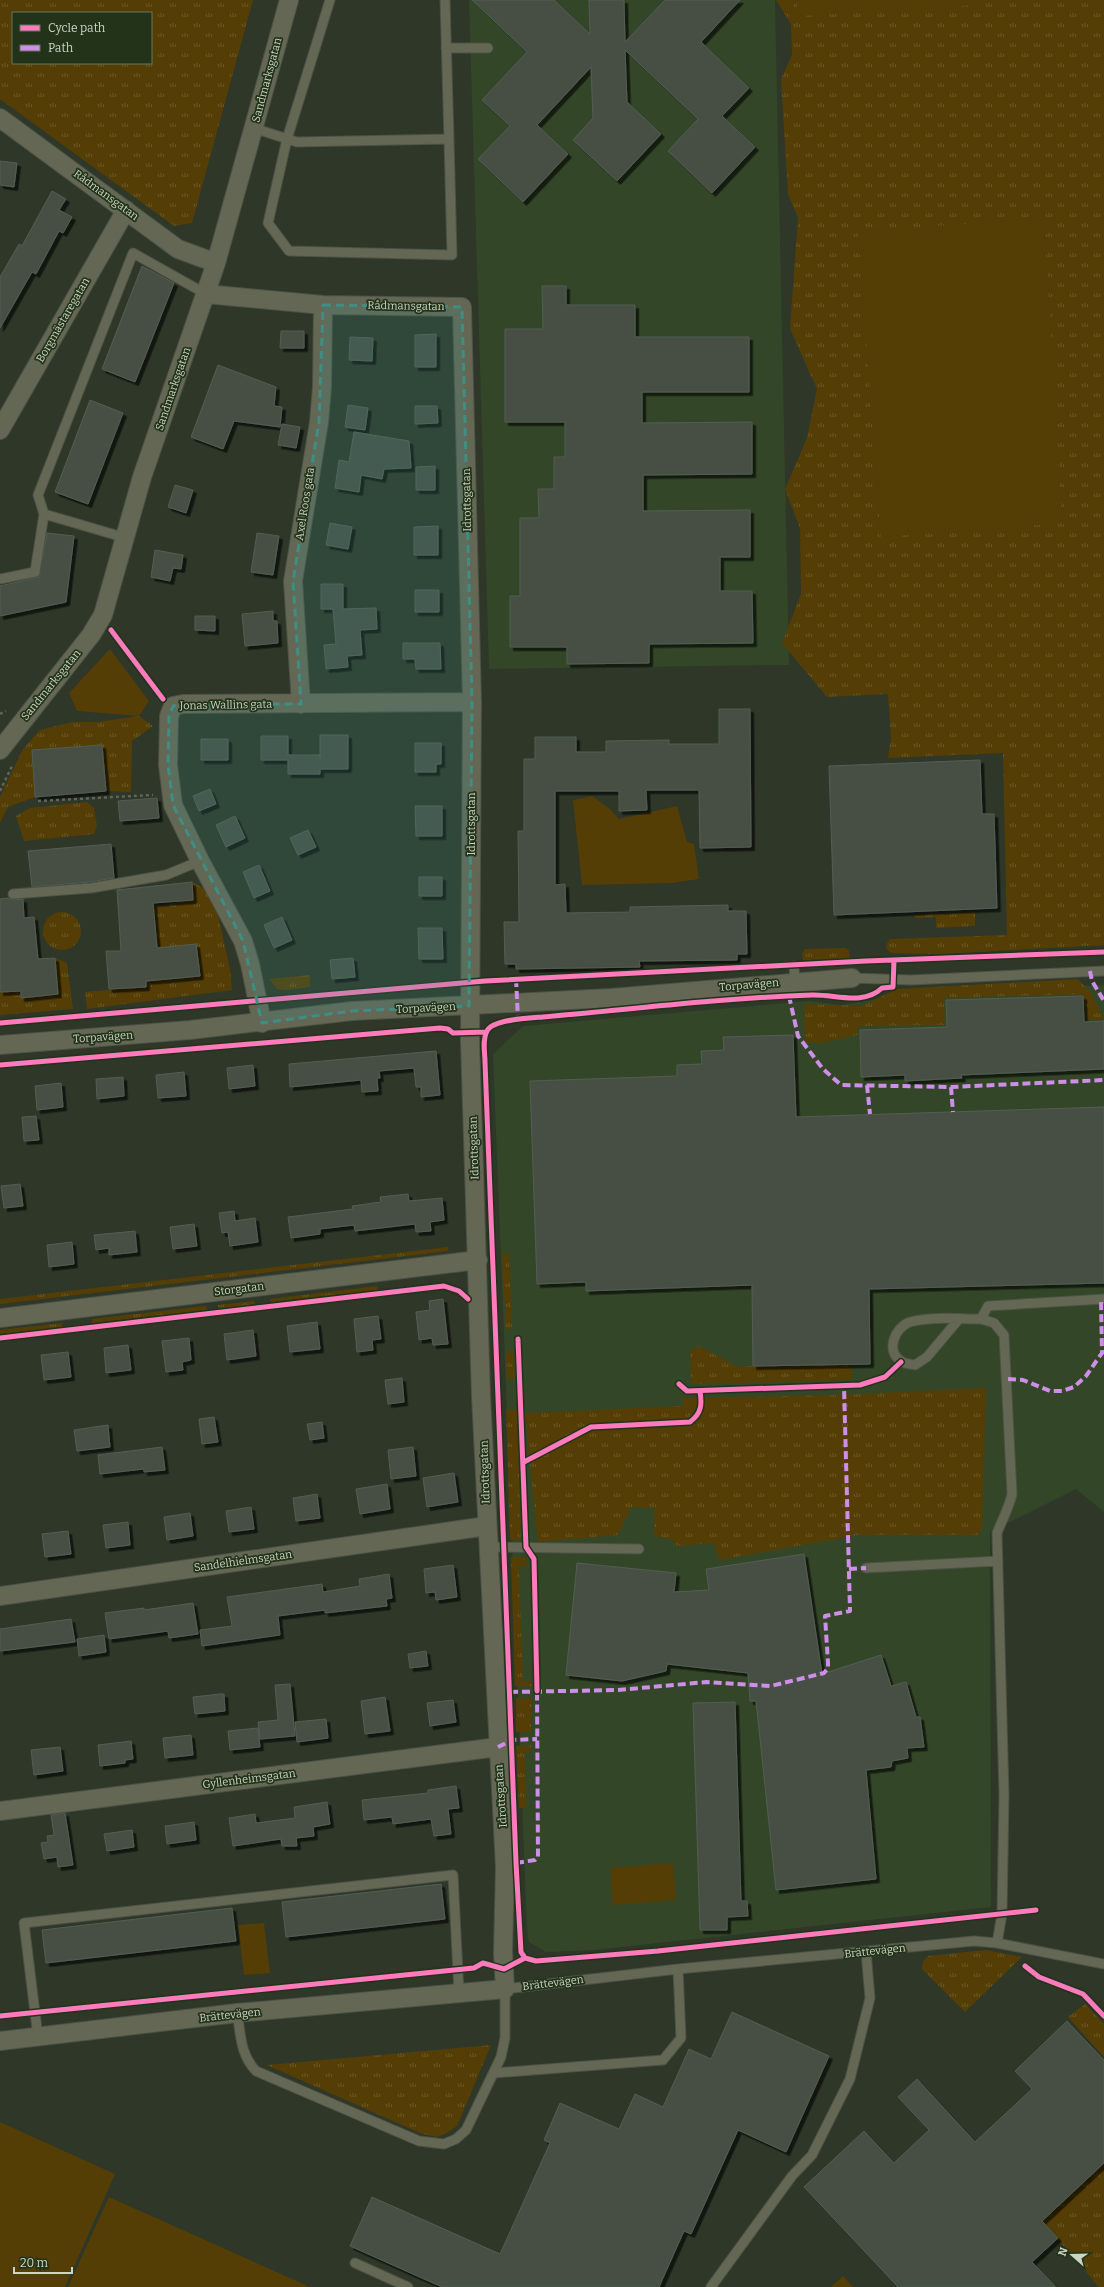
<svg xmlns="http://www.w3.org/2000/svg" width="1104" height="2287" font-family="Bitter,serif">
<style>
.built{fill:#334627}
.grass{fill:url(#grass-tufts);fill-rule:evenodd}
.park{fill:#543e05}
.building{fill:#465045;stroke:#535d53;filter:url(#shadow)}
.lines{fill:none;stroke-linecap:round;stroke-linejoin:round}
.lane-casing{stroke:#4b5246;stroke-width:11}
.street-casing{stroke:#4b5246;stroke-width:20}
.path{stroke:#626557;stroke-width:2.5;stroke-dasharray:3 3;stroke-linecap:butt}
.lane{stroke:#656755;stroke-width:9}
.street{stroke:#656755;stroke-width:18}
.quiet{stroke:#ce8fe9;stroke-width:4;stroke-dasharray:8 4;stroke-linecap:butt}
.cycleway-casing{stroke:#233319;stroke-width:8}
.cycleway{stroke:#fd7abc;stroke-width:5}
.marked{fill:#3e8e84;fill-opacity:0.2;stroke:#3e8e84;stroke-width:3;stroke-dasharray:8 5;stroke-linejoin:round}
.labels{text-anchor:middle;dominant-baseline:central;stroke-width:3.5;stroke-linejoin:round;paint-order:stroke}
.street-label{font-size:11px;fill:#cbd5c5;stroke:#233319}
</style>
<defs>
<pattern id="grass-tufts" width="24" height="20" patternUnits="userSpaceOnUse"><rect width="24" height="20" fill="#543e05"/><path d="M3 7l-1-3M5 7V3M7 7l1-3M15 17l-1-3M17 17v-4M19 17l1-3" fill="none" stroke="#6b5928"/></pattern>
<filter id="shadow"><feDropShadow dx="3.5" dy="3.5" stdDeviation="0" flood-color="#0009"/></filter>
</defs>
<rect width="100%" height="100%" fill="#2e3728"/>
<path class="built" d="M469 0H775L789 665 489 669Z
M1104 985V1512L1076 1489 990 1532 991 1907 594 1950 546 1952 529 1942 527 1930 493 1054 523 1026 809 1001 841 1005 924 992Z"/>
<path class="grass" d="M0 0H253L192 223 174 226 0 99ZM13 13H151V63H13Z
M776 0H1104V945L940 954 892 953 887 950 886 945 890 939 1007 935 1003 753 888 758 891 738 888 694 827 697 782 643 801 594 800 528 785 489 807 438 817 389 790 329 798 218 788 194 781 79 792 55 791 24Z
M139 716 153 726 132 741 131 792 106 791 102 745 32 750 35 797 8 807 0 823V797L23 749 40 730 72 722H97Z
M87 802 94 808 97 826 94 834 24 841 16 816 30 808Z
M192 882 213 893 230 969 232 990 87 1009 85 992 145 987 146 981 199 976 196 944 157 948 153 906 193 900Z
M43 931a19 19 0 1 1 38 0a19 19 0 1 1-38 0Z
M975 912V926L936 928V917L915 918V915Z
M846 948 849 951 850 959 803 961 802 953 805 949Z
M55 958 67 963 73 1009 0 1015V992L21 991 22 998 58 994Z
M310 975V987L287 990 277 989 269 979Z
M1078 979 1091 993 1104 1019 1087 1020 1083 994 944 998 945 1025 858 1026 857 1035 821 1043 805 1042 804 1004 862 1006 897 989Z
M448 1247V1251L0 1304V1299Z
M502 1253 509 1254 512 1328 506 1330Z
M377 1286 378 1290 271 1302 270 1299Z
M254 1301 255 1304 219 1309 218 1305Z
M206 1306 207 1310 92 1323V1319Z
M62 1323V1327L0 1334V1330Z
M852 1341V1380L691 1384 690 1351 699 1346 738 1367 753 1366Z
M506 1351H513L515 1378 507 1379Z
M986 1388 982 1529 978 1535H859L719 1560 714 1543 675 1546 674 1540 654 1536V1508L631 1507 618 1535 538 1542 525 1413 683 1406 682 1398 837 1395Z
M506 1409 517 1410 521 1540H510Z
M511 1557H526L527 1566H519L523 1681H531V1686H515Z
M516 1698H532L531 1732H516Z
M532 1745 531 1750 525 1752 526 1808H519L516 1746Z
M986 1950 1022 1957 965 2012 922 1969 923 1961 928 1956Z
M1085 2004 1104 2024V2057L1068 2017Z
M491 2045 457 2126 445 2134 436 2137 420 2133 267 2065Z
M1104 2163V2287H1099L1042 2221Z"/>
<path class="park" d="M797 0H974L975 5 798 16Z
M1044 219 1062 523 881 537 858 231Z
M110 649 149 701 139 716 77 711 69 693Z
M592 796 610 809 619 819 677 806 687 842 694 844 699 879 672 883 582 885 573 800Z
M673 1863 676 1900 613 1905 610 1868Z
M264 1923 270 1973 244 1975 238 1925Z
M0 2122 115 2174 65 2287H0Z
M109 2197 310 2287H68Z
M843 2276 853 2287H831Z"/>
<path class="building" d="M472 0H554L590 34 589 0H624L625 42 665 0H740L701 42 749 88 722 116 755 147 712 193 668 151 698 119 625 50 627 102 661 134 617 181 573 140 593 118 591 67 537 125 568 154 523 202 478 159 510 126 482 100 527 52Z
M0 161 17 163 14 187 0 185Z
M52 191 66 199 59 210 72 217 63 233 59 231 36 274 32 272 0 328V277L19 244 22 246Z
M142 266 174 283 135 382 102 369Z
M542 286H566V305H635V337H749V392H642V423L752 422V474L643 475V511L750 510V557H720V591H752L753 643 649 644V663L567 664V647H510V596H520V518H539L538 489H554V457H565V422H505V329H543Z
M281 331H304V348H280Z
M436 334V367H415V335Z
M350 337 373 338 372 361 349 360Z
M218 365 276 387 274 406 282 407 280 427 234 421 223 449 191 437Z
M90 400 123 413 88 504 55 492Z
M348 405 368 408 365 430 345 427Z
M415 406H437L438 423 415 424Z
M282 424 300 427 296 448 278 445Z
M354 432 409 441 411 468 384 469 382 479 361 475 359 492 335 488 339 460 349 462Z
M435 466V490H416V467Z
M175 485 193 490 186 513 168 507Z
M330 523 352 527 348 549 326 545Z
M438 526V555H414V527Z
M47 533 74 536 66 602 0 616V586L39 577Z
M257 533 279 536 273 575 251 572Z
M155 550 183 555 181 569 173 568 170 581 151 577Z
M321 584H343V609L376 608 377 629 360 630 362 655 347 656 348 667 326 669 324 645 336 644 333 609H321Z
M415 590H439V612H415Z
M273 611V621H277L278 643 245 646 242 614Z
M195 616H215V631L195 630Z
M403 643H440L441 669H416L415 659H403Z
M719 709H750L751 847 700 848 699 790H646L647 810 619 811V791H555V885L565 884 566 913 630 912V907L728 905V911H746L747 954H737V960L639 961 640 967 516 969V964H505L504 922H519L518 831H524V759H535V737H576V752H606V741L669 740V744H719Z
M320 735H348V769H320V774H288V760H261V736H288V755H320V758Z
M201 739H228V760H201Z
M415 743H441V764H436V772H415Z
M102 745 106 791 35 797 32 750Z
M980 760 982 814H994L997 908 834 915 829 766Z
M210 789 216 804 199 811 193 796Z
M157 798 159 818 120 821 118 801Z
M415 806H442V836H416Z
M235 816 245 838 226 847 216 825Z
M308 830 316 847 298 855 290 838Z
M111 844 114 878 90 882 32 887 28 851Z
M259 865 270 891 254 898 243 872Z
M419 877H442V896H419Z
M192 882 193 900 153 903 157 948 196 944 200 976 146 981V987L109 989 106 951H121L117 890Z
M8 898 13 900 23 899 24 918 34 917 38 959 55 958 58 994 21 998V991L0 992V899Z
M282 917 292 940 274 948 264 925Z
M418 928H442L443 959H419Z
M353 958 355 977 332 979 330 960Z
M1083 996 1084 1022 1104 1021V1069L961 1075 962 1078 905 1081V1075L861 1077 860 1030 947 1027 946 1000Z
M793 1035 796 1117 1104 1107V1283L869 1289 870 1364 753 1366 752 1285 586 1291V1282L537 1284 530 1081 677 1076V1065L702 1064 701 1051 724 1050 723 1037Z
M436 1051 440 1095 421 1097V1087H416L414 1068 379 1071 380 1078H377L378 1091 362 1092 361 1080 290 1087 289 1064Z
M253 1065 255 1086 229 1089 227 1068Z
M184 1072 186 1096 158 1098 156 1075Z
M123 1077 124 1096 97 1099 96 1079Z
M61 1083 63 1107 37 1110 35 1086Z
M36 1116 39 1140 24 1141 22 1117Z
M20 1184 23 1206 4 1208 1 1186Z
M408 1194 409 1201 442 1198 444 1220 430 1222 431 1231 416 1232 415 1224 355 1231 354 1225 320 1229V1234L291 1238 288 1217 353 1209 352 1206 381 1202 380 1197Z
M234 1211 235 1221 255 1218 258 1242 230 1246 228 1232 222 1233 219 1213Z
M194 1224 197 1246 173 1249 170 1227Z
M135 1231 137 1252 109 1255V1248L96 1250 94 1235Z
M72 1242 74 1264 49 1267 47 1245Z
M443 1299 448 1344 433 1345 432 1338 419 1340 416 1312 430 1310 429 1301Z
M378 1316 381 1339 372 1340 373 1350 357 1352 354 1319Z
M317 1322 320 1349 290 1352 287 1326Z
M253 1330 256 1356 227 1360 224 1334Z
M189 1338 191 1360 182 1362 183 1370 166 1372 162 1341Z
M128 1345 131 1370 106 1373 104 1348Z
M68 1352 71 1377 44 1380 41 1355Z
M402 1378 404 1402 388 1404 385 1380Z
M214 1417 218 1442 202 1444 199 1419Z
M322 1422 324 1438 310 1440 307 1424Z
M108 1425 110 1447 77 1451 74 1430Z
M162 1447 165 1470 144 1472V1469L100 1474 98 1455Z
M413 1447 416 1476 391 1479 388 1450Z
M454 1473 458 1502 427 1507 423 1478Z
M387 1484 390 1509 360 1514 356 1489Z
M317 1494 320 1518 296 1521 293 1498Z
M251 1507 254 1529 229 1532 226 1511Z
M190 1513 193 1536 167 1540 164 1517Z
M128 1522 130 1545 106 1548 103 1525Z
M68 1531 71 1554 45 1557 42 1534Z
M804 1554 822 1674 881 1655 891 1686 906 1682 916 1717H920L924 1747 907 1748 908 1758 892 1761 891 1767 866 1770 876 1879 776 1890 756 1701H750L748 1673 667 1664 666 1671 622 1681 566 1675 577 1563 676 1573 674 1592 709 1590 706 1569Z
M453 1565 457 1597 436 1600 435 1592 426 1593 424 1569Z
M389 1574 392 1598 386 1599 387 1606 325 1613V1610L278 1616 280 1635 202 1646 200 1630 232 1626 227 1597 322 1584 323 1592 360 1586 359 1579Z
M193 1603 198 1634 169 1638 168 1631 109 1639 105 1613 144 1608V1610Z
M71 1619 75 1642 0 1651V1629Z
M104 1635 106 1652 79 1656 77 1639Z
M426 1651 428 1666 410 1668 408 1654Z
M290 1684 295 1736 260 1739 258 1722 278 1720 275 1685Z
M220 1694H224L225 1711 195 1714 193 1697Z
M385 1697 390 1731 365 1734 361 1701Z
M453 1700 456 1722 430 1726 427 1703Z
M735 1702 741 1901H747L748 1916 727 1917V1930H700L693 1703Z
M326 1719 328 1738 297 1742 295 1722Z
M258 1728 260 1747 230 1750 228 1731Z
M191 1735 193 1755 165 1758 163 1738Z
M131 1741 133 1759 125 1760V1763L100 1766 98 1745Z
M60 1747 63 1771 34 1775 31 1750Z
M456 1786 459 1808 448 1809 451 1834 434 1836 431 1819 393 1824 392 1817 364 1820 362 1800 428 1793V1790Z
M327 1802 330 1824 313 1827 314 1836 296 1838 297 1846H282L281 1839 233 1846 229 1818 255 1814 256 1823 295 1818 294 1807Z
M65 1813 73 1865 58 1867 57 1857 44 1859 41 1843 48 1842 47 1836 54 1835 51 1815Z
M194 1822 196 1840 167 1844 165 1826Z
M132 1830 134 1847 107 1851 104 1834Z
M441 1884 445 1919 286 1937 282 1902Z
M232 1908 236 1941 46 1963 42 1930Z
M732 2012 829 2056 786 2152 738 2130 691 2234 684 2231 659 2287H442L350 2246 372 2197 500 2254 550 2143 544 2140 560 2103 619 2129 635 2094 663 2107 689 2049 711 2059Z
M1067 2021 1104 2060V2163L1042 2221 1058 2238 1032 2262 1056 2287H898L804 2187 864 2131 894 2163 929 2130 898 2097 917 2079 975 2142 1032 2089 1015 2071Z"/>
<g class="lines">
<g class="lane-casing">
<path id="lane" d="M330 0 287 139 268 223 289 251 452 255 449 139
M446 48H488
M253 128 297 142 449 139 445 0
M126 538 44 514 38 495 133 253 206 294
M0 579 35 572 44 514
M13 894 91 888 166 875 200 861
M794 966 795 981
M852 978 911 980 1104 971
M959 1319 927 1357 915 1365C911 1364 904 1364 901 1361 885 1351 895 1327 910 1322 932 1316 959 1319 981 1319
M489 1547 639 1549
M866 1568 998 1561
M997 1943 1002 1914 1004 1795 997 1533C1002 1520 1009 1508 1012 1494L1004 1335 994 1323 981 1319 988 1306 1104 1299
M237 2013C241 2035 240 2054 256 2071L419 2141 444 2144 456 2139 466 2130 501 2057 505 2038V1989L678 1969 974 1941 997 1943 1104 1964
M38 2037 24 1923 453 1875 459 1993
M495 2073 663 2060 681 2038 678 1969
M355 2263 408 2287
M711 2287 792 2176 812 2155 850 2079 870 1998 866 1952"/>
</g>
<g class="street-casing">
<path id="street" d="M0 118 178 249 216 263
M0 430 126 210
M301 704 293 581 319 422 322 387 323 305
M0 750 91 635 103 615 142 477 216 263 289 0
M262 1023 250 964 243 941 200 861 173 805 168 765 169 716 173 706 183 704 472 702
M0 1045 190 1030 352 1011 611 998 852 978
M0 1318 478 1260
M0 1596 487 1526
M0 1811 498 1747
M0 2041 237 2013 505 1989 503 1953 505 1867 481 1396 470 1041 472 702 462 307 323 305 206 294"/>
</g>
<path class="path" d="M0 714 6 711
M0 791 13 764
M38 801 153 795"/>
<use href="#lane" class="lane"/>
<use href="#street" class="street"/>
<path class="quiet" d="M1090 971 1092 981 1104 1001
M516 979 518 1019
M789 996 798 1036 823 1069 841 1085 951 1087 1104 1080
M867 1085 870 1114
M951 1087 953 1112
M1008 1379 1023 1380 1050 1391H1062L1074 1387 1086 1376 1102 1353 1101 1300
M849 1569 866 1568
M510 1692 618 1690 707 1682 771 1686 824 1673 828 1668V1662L825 1616 850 1611 844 1386
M498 1747 512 1740 537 1739
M516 1863 535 1860 538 1857 537 1689"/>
<g class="cycleway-casing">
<path id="cycleway" d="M111 630 163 699
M0 1023 485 981 866 961 1104 952
M0 1065 440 1028 448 1029 453 1033 486 1032
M0 1338 444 1286 459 1291 468 1299
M518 1339 526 1547 534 1559 537 1691
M679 1384 687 1391 860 1385 885 1377 901 1362
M524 1462 591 1427 690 1422C702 1413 702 1404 700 1391
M525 1958 521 1952 516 1863 485 1062C485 1053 482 1040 487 1031 493 1019 530 1018 543 1017 632 1009 722 998 812 995 835 994 863 1006 882 988L893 987 894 960
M1025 1966 1039 1977 1083 1994 1104 2016
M0 2016 474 1968 483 1963 504 1969 525 1958 536 1961 658 1951 1036 1910"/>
</g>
<use href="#cycleway" class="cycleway"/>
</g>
<path class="marked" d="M323 305 462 307 472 702 469 1006 352 1011 262 1023 243 941 173 805 168 765 169 716 173 706 183 704H301L293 581 319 422Z"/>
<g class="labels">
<g class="street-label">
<text transform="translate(267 80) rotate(-75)">Sandmarksgatan</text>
<text transform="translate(106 195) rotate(36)">Rådmansgatan</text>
<text transform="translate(406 306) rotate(1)">Rådmansgatan</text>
<text transform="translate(63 320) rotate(-60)">Borgmästaregatan</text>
<text transform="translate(173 389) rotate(-71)">Sandmarksgatan</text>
<text transform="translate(467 500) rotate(-91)">Idrottsgatan</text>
<text transform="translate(305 504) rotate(-81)">Axel Roos gata</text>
<text transform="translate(51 685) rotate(-51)">Sandmarksgatan</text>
<text transform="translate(226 705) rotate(-1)">Jonas Wallins gata</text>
<text transform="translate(471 824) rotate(-90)">Idrottsgatan</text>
<text transform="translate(749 985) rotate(-5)">Torpavägen</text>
<text transform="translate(426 1008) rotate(-3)">Torpavägen</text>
<text transform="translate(103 1037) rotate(-4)">Torpavägen</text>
<text transform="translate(474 1148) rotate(-92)">Idrottsgatan</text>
<text transform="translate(239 1289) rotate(-7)">Storgatan</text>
<text transform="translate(485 1472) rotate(-92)">Idrottsgatan</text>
<text transform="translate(243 1561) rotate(-8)">Sandelhielmsgatan</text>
<text transform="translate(249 1779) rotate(-7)">Gyllenheimsgatan</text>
<text transform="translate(501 1796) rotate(-94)">Idrottsgatan</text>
<text transform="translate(875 1951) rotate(-6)">Brättevägen</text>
<text transform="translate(553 1983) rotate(-7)">Brättevägen</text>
<text transform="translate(230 2015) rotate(-6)">Brättevägen</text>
</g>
</g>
<rect x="12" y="12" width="140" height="52" fill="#233319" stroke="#66745e"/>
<rect x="20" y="25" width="20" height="6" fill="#fd7abc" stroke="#66745e"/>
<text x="48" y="32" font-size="12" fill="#cbd5c5">Cycle path</text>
<rect x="20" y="45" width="20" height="6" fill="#ce8fe9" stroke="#66745e"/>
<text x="48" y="52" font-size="12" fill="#cbd5c5">Path</text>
<g transform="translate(1072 2255) rotate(290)" stroke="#233319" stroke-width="3" paint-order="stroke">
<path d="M0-3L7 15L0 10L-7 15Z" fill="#cbd5c5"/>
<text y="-6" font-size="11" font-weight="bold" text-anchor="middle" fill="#cbd5c5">N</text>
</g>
<path d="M14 2267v6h58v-6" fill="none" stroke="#cbd5c5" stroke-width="2"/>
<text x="20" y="2267" font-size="12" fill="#cbd5c5" stroke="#233319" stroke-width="3" paint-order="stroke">20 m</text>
</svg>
